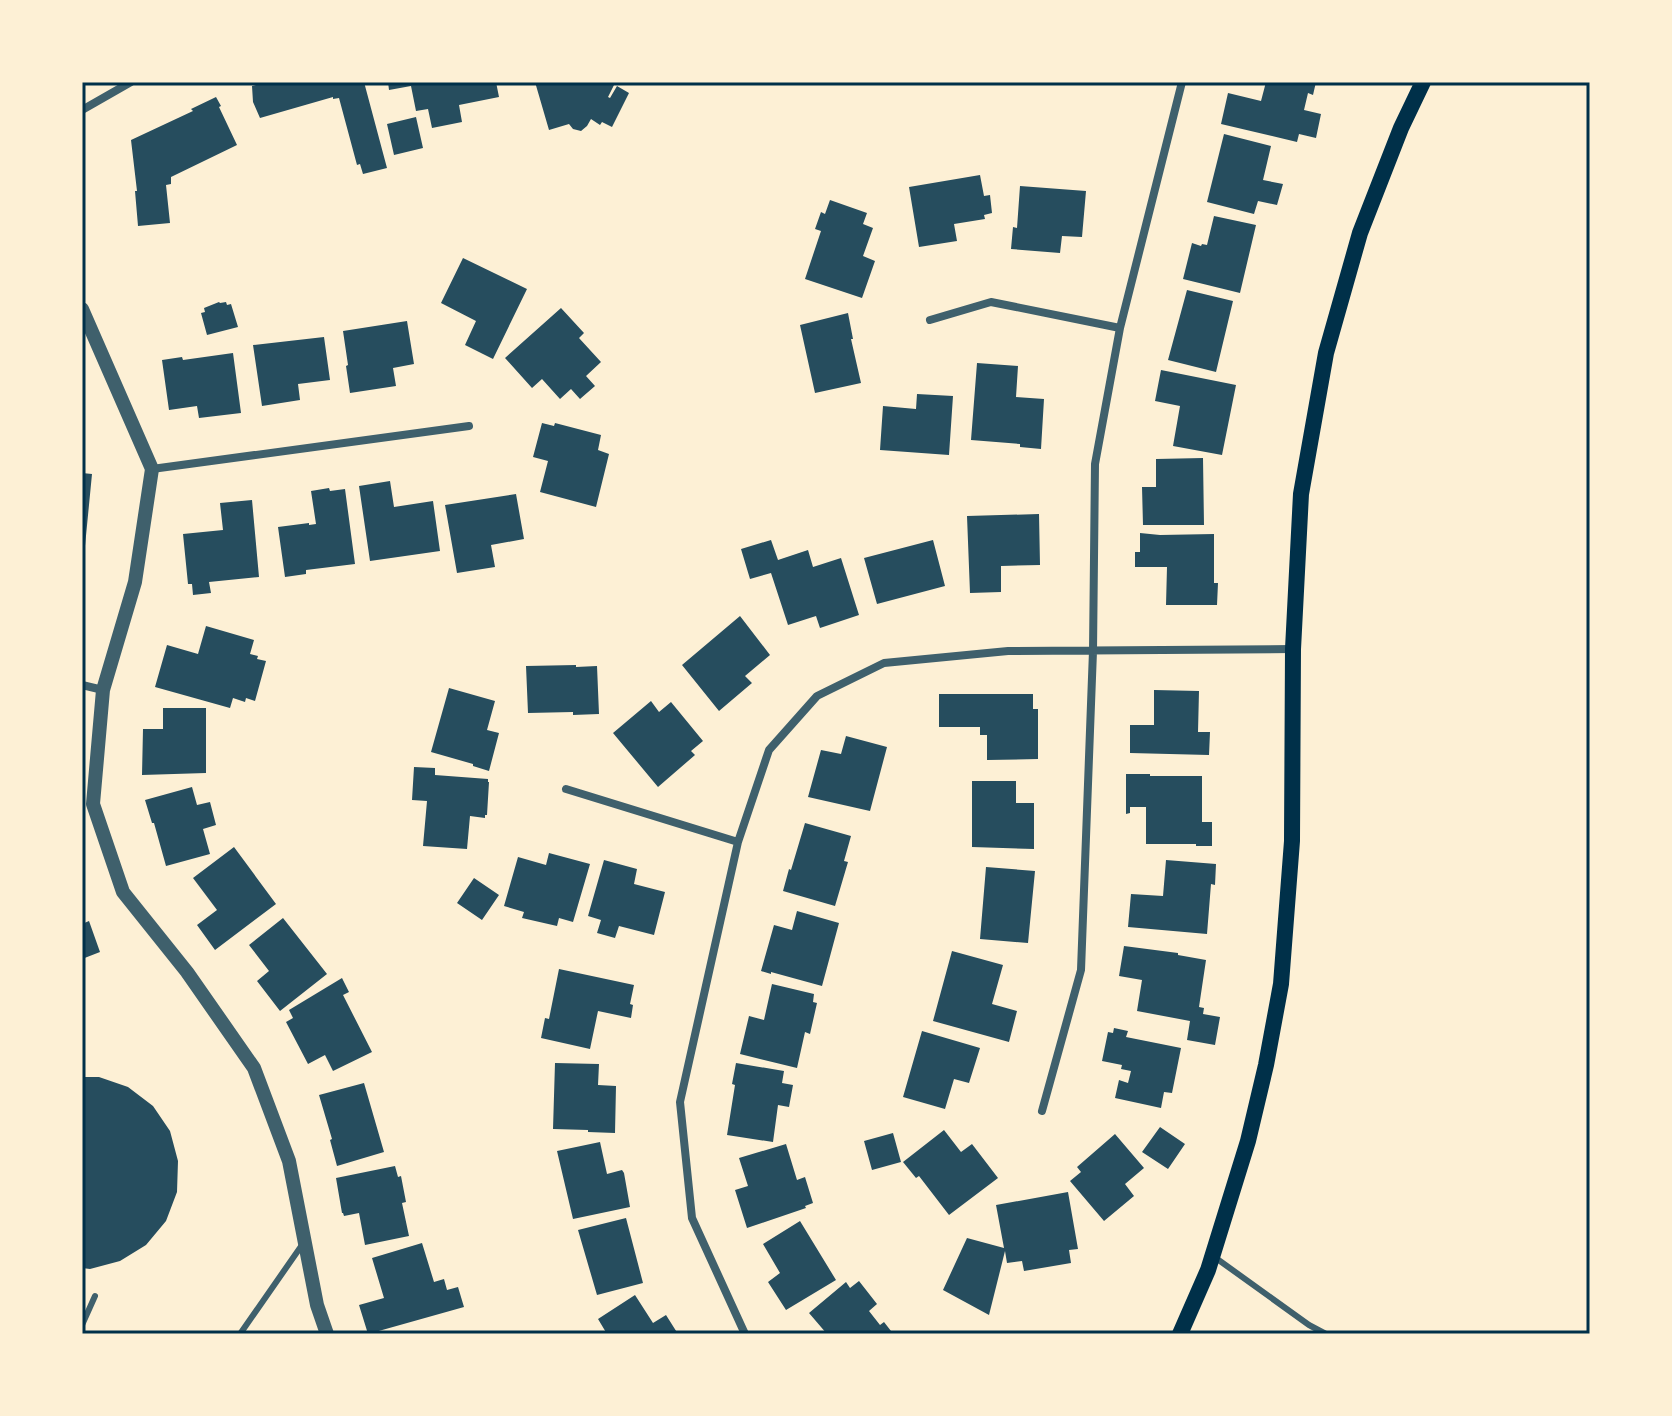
<svg xmlns="http://www.w3.org/2000/svg" width="1672" height="1416" font-family="Lato,sans-serif">
<style>
.building{fill:#264d5e}
.lines{fill:none;stroke-linecap:round;stroke-linejoin:round}
.service{stroke:#3f606c;stroke-width:6}
.minor{stroke:#3f606c;stroke-width:8}
.tertiary{stroke:#3f606c;stroke-width:14}
.secondary{stroke:#003049;stroke-width:16}
.neatline{fill:none;stroke:#003049;stroke-width:3}
</style>
<rect width="100%" height="100%" fill="#fdf0d5"/>
<path class="building" d="M268 82H364L387 168 363 174 360 164 357 165 339 98 333 99V97L260 118 253 102 252 86Z
M388 82H496L499 97 459 105 462 122 432 128 428 109 416 111 411 86 389 90Z
M535 82H621L614 85 608 97 610 98 617 86 629 93 612 127 602 122 600 125 591 119 587 126 581 131 573 129 569 124 549 130Z
M1266 82H1316L1313 95 1308 93 1304 110 1321 114 1316 138 1299 134 1297 142 1221 124 1228 93 1261 101Z
M216 97 221 106 219 107 237 145 171 177V184L166 185 170 223 138 226 135 191H137L131 140 193 111 191 109Z
M416 117 423 148 394 155 387 124Z
M1224 134 1271 146 1263 180 1283 184 1277 205 1258 201 1254 214 1207 202Z
M980 175 984 196 990 195 992 213 984 215 985 219 954 224 957 241 919 247 909 187Z
M1020 186 1086 191 1082 237 1062 236 1060 253 1011 249 1013 227 1017 228Z
M830 200 867 213 863 224 873 228 863 256 875 261 862 298 805 279 821 231 815 229 821 212 825 214Z
M1214 216 1256 225 1240 293 1183 279 1192 243 1201 246 1202 244 1207 245Z
M463 258 527 289 493 359 465 345 476 321 441 303Z
M1187 290 1233 301 1216 372 1168 360Z
M219 302 220 303 226 302 227 305 231 304 238 327 207 335 201 313 205 312 204 308Z
M561 308 584 333 579 338 601 362 586 376 595 386 580 399 571 389 560 399 542 379 532 388 505 358Z
M848 313 853 339H851L861 383 815 393 800 325Z
M407 321 414 364 393 368 396 386 350 393 346 366 348 365 343 331Z
M324 337 330 380 298 384 300 400 262 406 253 345Z
M233 353 241 413 199 418 197 406 169 410 162 360 182 357 183 360Z
M977 363 1018 366 1016 397 1044 399 1041 449 1020 447V444L971 440Z
M1161 370 1236 385 1222 455 1173 446 1180 406 1155 401Z
M917 394 953 396 949 455 880 450 883 406 916 409Z
M542 423 554 426 555 423 601 435 598 450 609 454 596 507 540 492 548 461 533 457Z
M1203 458 1204 525H1143L1142 487H1156V459Z
M82 473 92 474 85 546H82Z
M390 481 394 507 433 501 440 551 370 561 359 486Z
M329 488 330 491 345 489 355 564 306 570V574L285 577 278 527 309 523V525L316 524 311 491Z
M516 494 524 539 491 545 495 567 457 573 445 505Z
M252 500 259 577 209 582 211 593 193 595 192 584H188L183 534 223 530 220 503Z
M1039 514 1040 565 1001 566V592L970 593 967 516Z
M1140 533 1160 535 1214 534V583H1218L1217 605H1166L1167 567H1135V552H1140Z
M771 540 778 560 808 550 813 567 841 558 859 615 820 628 816 616 788 625 771 573 750 579 741 549Z
M933 540 945 586 877 604 864 558Z
M740 616 770 655 745 676 752 683 719 711 682 665Z
M206 626 254 640 250 654 258 656 257 659 266 661 255 701 246 698 245 702 233 698 230 708 155 687 167 645 198 654Z
M576 665V667L597 666 599 714 573 715V712L528 713 526 666Z
M449 688 495 701 487 730 499 733 489 771 473 766V764L431 752Z
M1154 690 1199 691 1198 732H1210L1209 755 1130 753V725H1154Z
M939 694H1033V709H1038V759L987 760V735H980V727H939Z
M651 701 659 712 671 702 703 741 691 751 695 755 658 787 613 733Z
M163 708H206V773L142 775 143 729H163Z
M846 736 887 747 870 811 808 797 821 750 841 754Z
M414 767 435 768V775L488 779V782H489L487 815H485V818L470 816 467 849 423 846 427 801 412 800Z
M1126 774H1150V776H1202V822H1212V846H1196V844H1146V807H1130V813L1126 814Z
M972 781H1016V803H1034V849L972 847Z
M192 787 197 805 210 802 216 825 203 829 210 854 166 866 154 823H152L145 800Z
M805 823 851 836 844 861 848 862 835 906 783 891 789 869 791 870Z
M234 847 276 904 215 950 197 925 217 910 193 878Z
M549 853 590 864 573 922 559 918 557 926 522 918 524 912 504 906 518 857 546 865Z
M604 860 637 869 634 884 665 892 654 935 619 926 615 938 597 933 601 920 588 916Z
M1166 860 1216 864 1215 885 1211 884 1207 934 1128 927 1131 894 1163 896Z
M986 867 1035 871 1028 943 980 939Z
M474 878 499 895 482 920 457 903Z
M797 911 839 923 822 986 771 972V974L761 971 774 925 792 930Z
M283 918 327 974 280 1011 257 981 269 971 249 945Z
M89 921 100 952 82 959V924Z
M1124 946 1178 953V955L1206 960 1199 1007 1204 1008 1203 1014 1220 1017 1215 1045 1187 1040 1190 1021 1137 1011 1142 980 1119 976Z
M952 951 1003 965 992 1004 1017 1011 1009 1042 933 1021Z
M559 969 634 985 630 1004 633 1005 631 1018 598 1011 590 1049 541 1038 545 1018 549 1019Z
M342 978 349 992 343 995 372 1052 333 1071 325 1055 308 1064 286 1022 293 1018 289 1010Z
M772 984 814 994 813 1002 817 1003 810 1034 805 1032 797 1068 740 1054 749 1016 764 1020Z
M1114 1028 1128 1031 1126 1037 1181 1048 1172 1093 1164 1092 1161 1108 1115 1098 1119 1080 1128 1083 1131 1071 1121 1069 1122 1065 1102 1061 1108 1032 1113 1033Z
M922 1031 980 1048 969 1083 954 1079 945 1109 903 1097Z
M555 1063 599 1064 598 1085 616 1086 615 1133 588 1132V1130L553 1129Z
M736 1063 784 1071 782 1083 793 1085 789 1107 778 1105 773 1142 727 1135 735 1085 732 1084Z
M82 1077H99L128 1087 153 1106 170 1131 178 1161 177 1192 166 1221 146 1245 120 1261 90 1269 82 1268Z
M364 1083 384 1152 337 1166 330 1140 332 1139 319 1095Z
M1160 1127 1185 1144 1168 1169 1142 1152Z
M944 1130 961 1152 972 1144 998 1178 949 1215 919 1176 916 1178 903 1162Z
M893 1133 901 1162 872 1170 864 1141Z
M1115 1134 1144 1168 1125 1184 1134 1196 1104 1221 1070 1181 1081 1172 1077 1167Z
M600 1142 607 1174 622 1170 624 1173 630 1207 573 1219 557 1151Z
M786 1144 797 1180 805 1177 813 1203 805 1206 806 1208 747 1228 735 1190 748 1186 739 1158Z
M395 1166 398 1177 401 1176 406 1202 402 1203 409 1236 365 1245 359 1213 344 1216 343 1213H342L336 1178Z
M1068 1192 1078 1249 1069 1250 1071 1263 1024 1271 1022 1261 1007 1263 1005 1251 989 1315 943 1290 967 1238 1004 1248 996 1205Z
M626 1218 643 1283 597 1295 578 1230Z
M800 1221 836 1280 786 1310 768 1282 780 1273 763 1244Z
M422 1243 434 1282 444 1279 447 1290 458 1287 464 1307 368 1334 359 1305 384 1298 372 1258Z
M859 1281 877 1304 869 1311 880 1325 884 1322 891 1331 888 1334H827L809 1313 846 1282 850 1288Z
M635 1295 653 1323 666 1315 678 1334H607L598 1319Z"/>
<g class="lines">
<path class="service" d="M1213 1256 1309 1325 1326 1334
M82 1325 95 1296
M240 1334 302 1245"/>
<path class="minor" d="M82 110 131 82
M930 320 991 302 1120 328
M152 469 469 426
M82 685 103 690
M566 789 738 842
M1042 1111 1081 970 1093 651 1095 464 1120 328 1182 82
M745 1334 692 1218 680 1102 738 842 769 750 817 696 884 663 1008 651 1293 649"/>
<path class="tertiary" d="M82 309 152 469 135 582 103 690 93 804 123 892 187 972 254 1068 289 1161 317 1305 327 1334"/>
<path class="secondary" d="M1180 1334 1208 1270 1248 1141 1266 1065 1281 984 1292 841 1293 649 1301 494 1326 353 1360 233 1401 128 1423 82"/>
</g>
<rect width="1672" height="1416" fill="none" stroke="#fdf0d5" stroke-width="168"/>
<rect x="84" y="84" width="1504" height="1248" class="neatline"/>
</svg>
